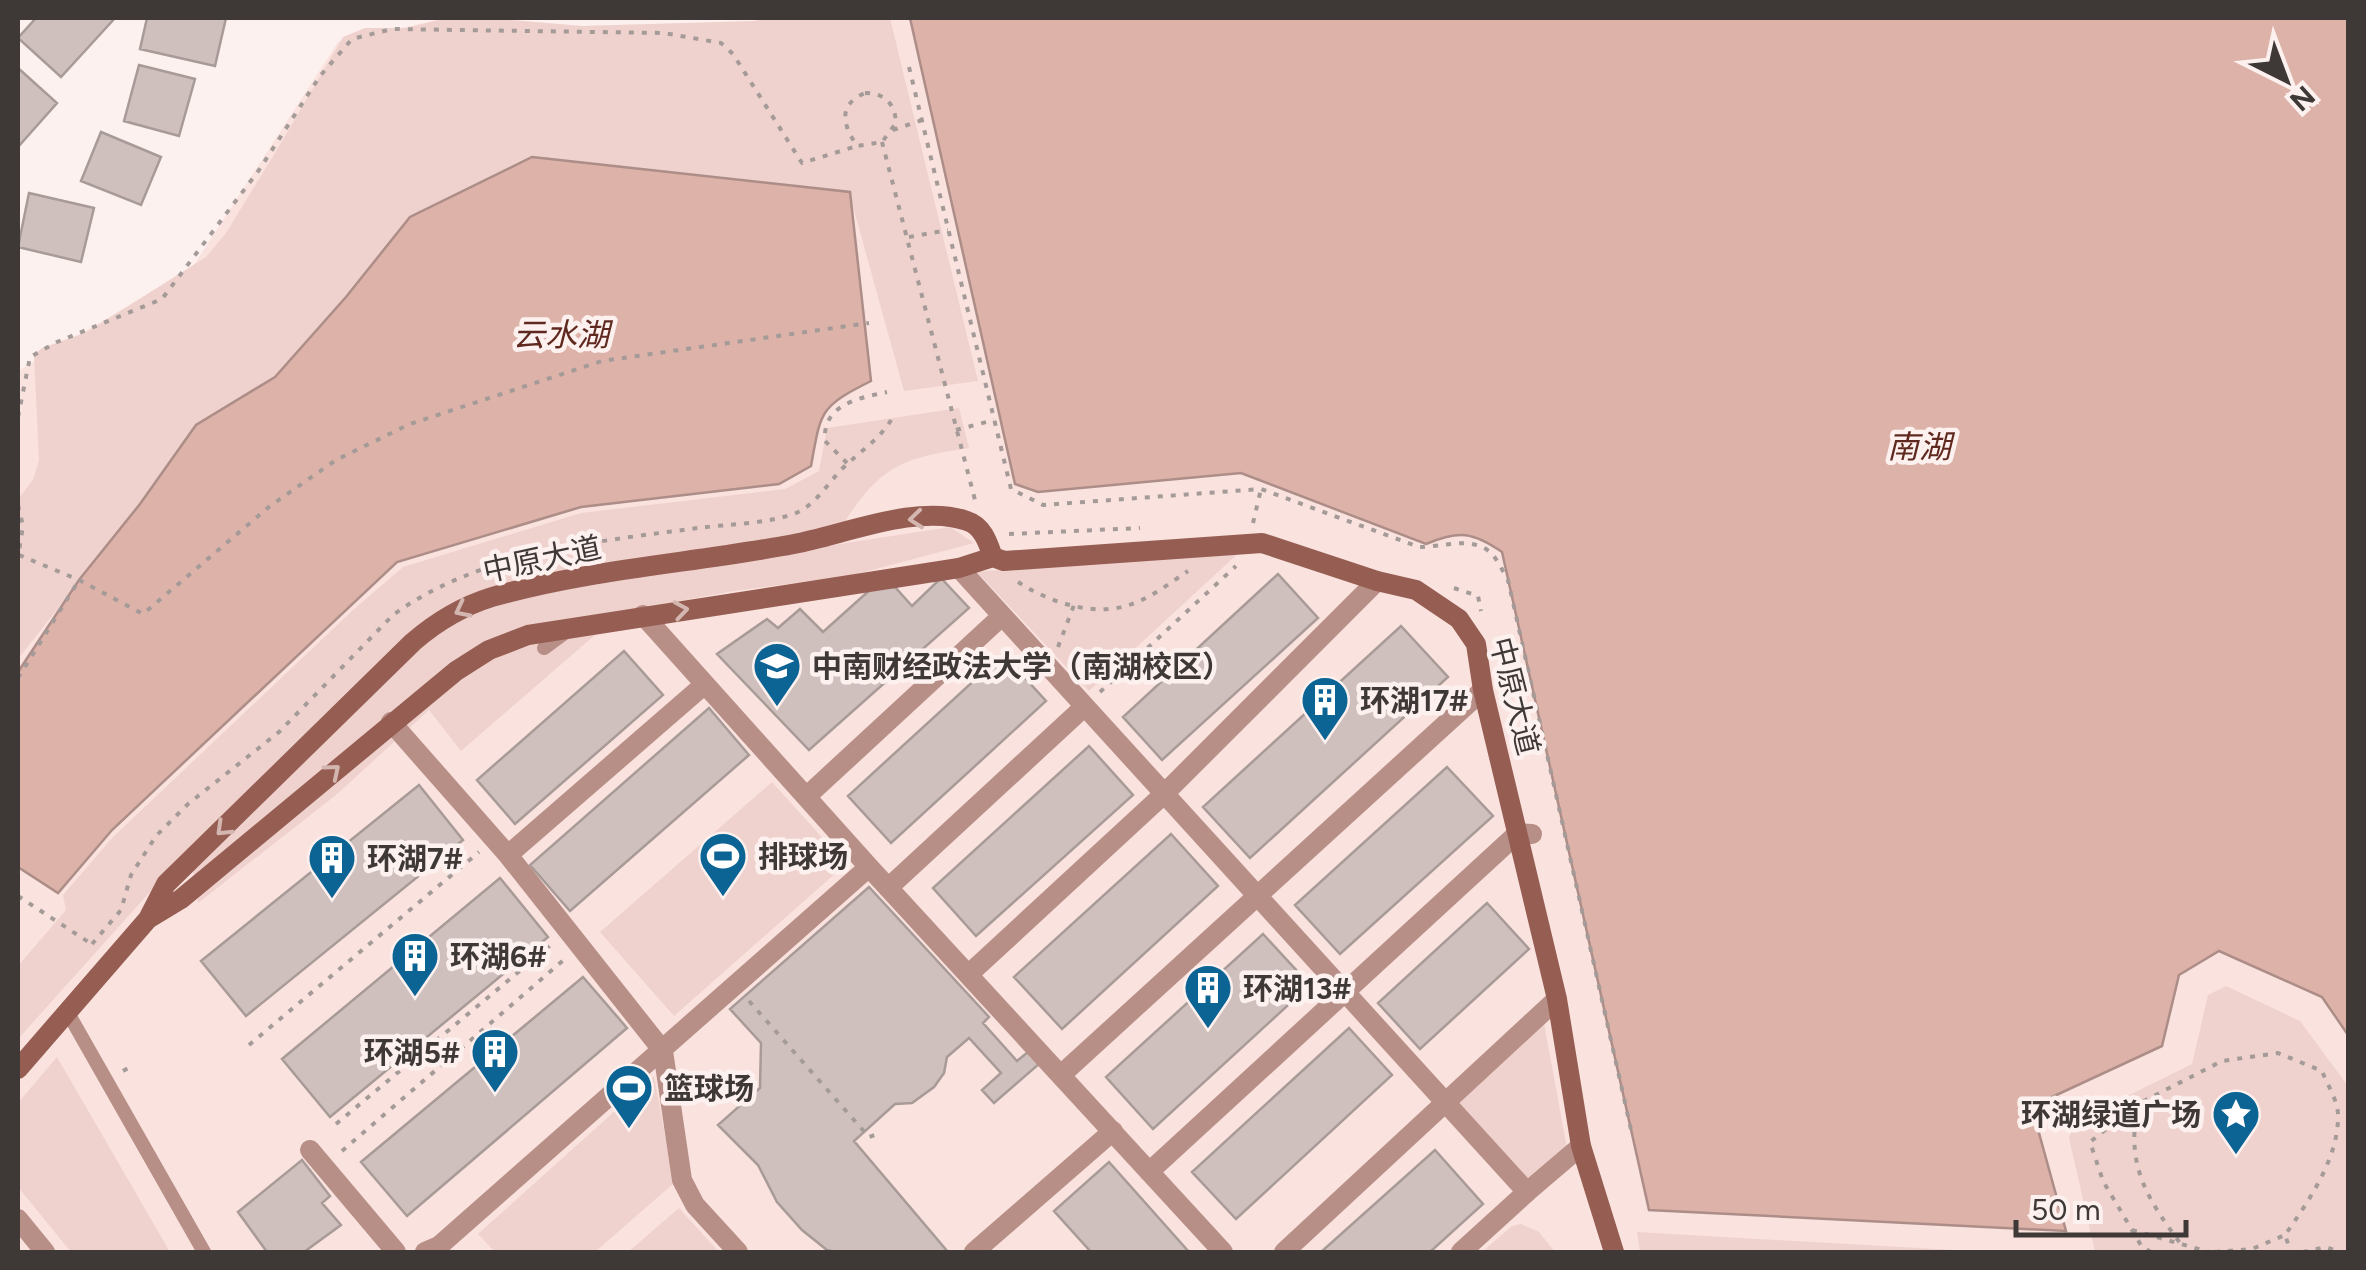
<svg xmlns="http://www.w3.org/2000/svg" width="2366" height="1270" font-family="Figtree,'Noto Sans SC',sans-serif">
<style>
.built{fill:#fae2de}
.green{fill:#efd2cd}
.water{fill:#ddb2a9;stroke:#ad8d87;stroke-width:2.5}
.building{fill:#cfc0bd;stroke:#a89a97;stroke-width:2.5}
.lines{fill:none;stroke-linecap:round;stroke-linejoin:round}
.path{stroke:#a49b99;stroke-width:4;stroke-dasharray:5 8;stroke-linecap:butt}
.service{stroke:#b78f87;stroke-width:14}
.minor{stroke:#b78f87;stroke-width:20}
.tertiary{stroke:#b78f87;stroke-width:20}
.secondary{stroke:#965e53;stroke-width:20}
.oneway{stroke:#d4b6b1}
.labels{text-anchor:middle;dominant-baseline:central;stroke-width:9;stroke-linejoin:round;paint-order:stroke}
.street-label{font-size:30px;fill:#3e3837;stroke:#fdf1ef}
.poi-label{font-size:30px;font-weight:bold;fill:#3e3837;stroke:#fdf1ef;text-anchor:start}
.water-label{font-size:32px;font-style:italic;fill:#602920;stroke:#fdf1ef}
</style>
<rect width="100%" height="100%" fill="#fdf1ef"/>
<path class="built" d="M446 18H487L582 26 754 21 767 18H910L1015 484 1038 492 1241 472 1426 544 1446 536 1477 535 1502 552 1649 1210 2066 1230 2039 1133 2052 1097 2162 1046 2179 976 2218 951 2322 997 2348 1033V1252H18V371L192 268 338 42Z"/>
<path class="green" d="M446 18H487L582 26 754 21 767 18H890L978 381 904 391 849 192 410 217 346 297 275 377 196 425 140 504 18 659V499L33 480 39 460 34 355 42 348 87 332 206 257 226 233 281 143 343 37 365 28H407Z
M959 408 969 448C898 458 879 468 840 529L500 588 333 713 149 893 18 1039V966L66 910 63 895 113 837 352 611 403 567 581 513 785 489 819 471 827 428Z
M950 527 974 543 849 576 734 591 630 610 595 635 461 751 429 710 336 795 198 903 192 865 384 677 445 626 513 599 587 583Z
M1244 548 1089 691 977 572 1008 569Z
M772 782 846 864 674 1016 600 932Z
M2226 986 2300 1021 2348 1086V1252H2095L2069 1138 2075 1122 2192 1064 2208 995Z
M1543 1018 1567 1148 1525 1186 1452 1102Z
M57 1057 170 1252H71L18 1187V1103Z
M654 1076 674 1183 595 1252H495L478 1234Z
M679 1208 719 1252H628Z
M1521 1224 1539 1232 1555 1252H1482L1512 1226Z
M1637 1232 1989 1252H1640Z"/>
<path class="water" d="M910 18H2348V1035L2322 997 2219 951 2179 975 2162 1046 2052 1097 2039 1133 2066 1231 1649 1210 1502 552C1473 532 1459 530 1426 544L1241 473 1038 492 1015 484Z
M532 157 850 192 871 381C819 407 821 411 811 466L779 484 581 507 397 562 112 830 58 893 18 867V672L79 580 140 504 196 425 275 377 346 297 410 217Z"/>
<path class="building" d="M36 18H115L61 77 18 38Z
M147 18H226L215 66 140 49Z
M139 65 195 79 179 136 124 121Z
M18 68 57 103 18 147Z
M101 132 161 157 141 205 81 181Z
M29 193 94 208 81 262 18 247Z
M1278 574 1318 618 1162 760 1123 717Z
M941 578 969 608 809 750 717 654 767 619 778 628 800 609 823 632 872 588 895 587 912 606Z
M1401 626 1448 677 1250 858 1203 807Z
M624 651 663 695 515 824 477 780Z
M1003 654 1046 701 891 843 848 796Z
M709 708 749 755 570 911 530 865Z
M1089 746 1133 795 976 936 933 888Z
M1447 767 1493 816 1340 954 1295 905Z
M419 785 463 840 246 1016 201 961Z
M1171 834 1218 886 1062 1029 1014 977Z
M500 878 548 937 330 1117 282 1059Z
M869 887 989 1017 983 1023 1017 1061 1028 1052 1039 1064 994 1103 982 1090 1001 1073 969 1038 947 1057 944 1073 934 1087 912 1103 895 1104 854 1141 948 1252H836L827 1250 802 1230 777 1202 758 1165 718 1125 760 1088 761 1043 730 1009Z
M1487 903 1529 949 1420 1049 1378 1003Z
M1263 934 1310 985 1153 1129 1106 1077Z
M583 977 627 1028 407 1216 361 1162Z
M1349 1028 1392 1075 1236 1219 1192 1172Z
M1435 1150 1483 1204 1430 1252H1321Z
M302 1160 330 1196 322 1203 341 1225 304 1252H267L238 1212Z
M1109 1162 1189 1252H1091L1054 1211Z"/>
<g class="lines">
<path class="path" d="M909 67 1011 489 1043 505 1261 489 1419 547C1442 547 1471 536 1490 552 1497 558 1503 572 1508 580L1632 1134
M865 93C884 93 895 103 896 123L882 142 857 146C843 125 837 105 865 93Z
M893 130 922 120
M882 142 975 500
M909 237 948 230
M18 417 30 357 57 342 162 299 259 170 320 76 352 39 392 29 664 33 721 43 733 54 802 163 857 146
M956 430 994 420
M847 463 825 441C822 405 858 398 887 392
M18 505 23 526 18 557
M1253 523 1261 489
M1009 534 1140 528
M19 555 79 580 143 614 270 506 336 460 410 424 602 361 869 323
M1018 582C1049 602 1095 618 1132 604 1152 597 1170 583 1188 571
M1454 588 1478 596 1481 611
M1058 647 1074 605
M18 678 79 580
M1100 692 1236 566
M18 896 93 945
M92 944 121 910 131 875 156 836 188 804 279 732 393 615C480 552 594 542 698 528 728 524 767 524 796 513 818 503 828 482 845 466 862 450 881 438 893 417
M749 1001 869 1137 877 1134
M249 1045 479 852
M123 1071 134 1065
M2138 1106C2125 1166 2148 1200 2183 1247
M336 1124 552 944
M342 1151 566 958
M2132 1230 2209 1252
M2151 1252 2142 1247 2103 1181 2090 1142 2138 1104 2222 1061 2278 1053 2322 1071C2327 1084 2338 1101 2338 1115 2339 1158 2308 1202 2285 1235L2291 1252
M2215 1252 2252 1249 2285 1235
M2303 1252 2326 1247 2339 1252"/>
<path class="service" d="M544 648 567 631
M68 1013 204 1252"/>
<path class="minor" d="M959 568 1527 1192 1581 1146
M643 615 869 867 1223 1252
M391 722 508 855 663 1051 682 1180 695 1205 738 1252
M806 797 1002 616
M508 855 705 684
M888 888 1084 707
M969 974 1164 794 1377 581
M1062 1074 1483 690
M310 1150 396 1252
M1149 1172 1518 833 1532 834
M425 1252 439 1246 869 867
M974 1252 1113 1131
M1284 1252 1557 999"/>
<path class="tertiary" d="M18 1219 45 1252
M1461 1252 1527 1192"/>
<path class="secondary" d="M148 919 181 899 456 671 489 650 528 635 959 568 993 557 1004 561 1262 543 1377 581 1416 590 1459 619 1476 644 1483 690 1557 999 1581 1146 1614 1252
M18 1069 148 919 166 884 413 642C435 623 463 606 492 597 590 569 694 563 794 544 843 535 919 503 967 521 983 526 988 543 993 557"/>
</g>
<defs><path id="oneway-chevron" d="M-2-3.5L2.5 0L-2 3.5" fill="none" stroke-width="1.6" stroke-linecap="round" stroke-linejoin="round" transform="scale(2.5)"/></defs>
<g class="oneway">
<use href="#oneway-chevron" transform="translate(916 519) rotate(174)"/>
<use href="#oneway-chevron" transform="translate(462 610) rotate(153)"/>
<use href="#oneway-chevron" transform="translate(681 610) rotate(-9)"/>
<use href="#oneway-chevron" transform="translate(333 771) rotate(-40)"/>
<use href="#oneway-chevron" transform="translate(223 829) rotate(136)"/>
</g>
<defs>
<g id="university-pin" transform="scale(2.5)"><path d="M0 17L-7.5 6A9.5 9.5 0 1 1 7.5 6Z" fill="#0c6495" stroke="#fdf1ef"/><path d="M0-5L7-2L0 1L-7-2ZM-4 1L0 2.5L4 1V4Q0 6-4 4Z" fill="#fff"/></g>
<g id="building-pin" transform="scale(2.5)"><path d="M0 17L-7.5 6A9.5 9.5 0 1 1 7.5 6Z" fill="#0c6495" stroke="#fdf1ef"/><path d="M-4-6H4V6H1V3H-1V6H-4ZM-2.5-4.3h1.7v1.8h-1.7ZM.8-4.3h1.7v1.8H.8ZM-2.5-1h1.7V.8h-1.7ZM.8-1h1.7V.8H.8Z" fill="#fff"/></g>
<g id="stadium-pin" transform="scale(2.5)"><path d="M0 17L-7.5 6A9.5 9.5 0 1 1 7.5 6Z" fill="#0c6495" stroke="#fdf1ef"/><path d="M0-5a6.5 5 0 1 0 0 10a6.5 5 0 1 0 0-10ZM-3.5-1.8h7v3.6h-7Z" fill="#fff"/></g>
<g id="sight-pin" transform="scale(2.5)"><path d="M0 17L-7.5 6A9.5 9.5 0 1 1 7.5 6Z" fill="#0c6495" stroke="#fdf1ef"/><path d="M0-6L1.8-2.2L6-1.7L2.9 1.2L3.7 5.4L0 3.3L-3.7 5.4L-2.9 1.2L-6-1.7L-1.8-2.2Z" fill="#fff"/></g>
</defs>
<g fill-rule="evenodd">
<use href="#university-pin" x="777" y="666"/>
<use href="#building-pin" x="1325" y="700"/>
<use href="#stadium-pin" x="723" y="856"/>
<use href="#building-pin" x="332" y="858"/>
<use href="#building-pin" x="415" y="956"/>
<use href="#building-pin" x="1208" y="988"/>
<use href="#building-pin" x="495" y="1052"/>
<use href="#stadium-pin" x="629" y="1088"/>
<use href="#sight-pin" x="2236" y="1114"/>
</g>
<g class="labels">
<g class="street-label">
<text transform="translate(542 559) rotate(-12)">中原大道</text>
<text transform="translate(1515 696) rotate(76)">中原大道</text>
</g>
<g class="poi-label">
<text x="812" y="666">中南财经政法大学（南湖校区）</text>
<text x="1360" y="700">环湖17#</text>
<text x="758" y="856">排球场</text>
<text x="367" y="858">环湖7#</text>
<text x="450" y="956">环湖6#</text>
<text x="1243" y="988">环湖13#</text>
<text x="460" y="1052" text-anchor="end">环湖5#</text>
<text x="664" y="1088">篮球场</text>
<text x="2201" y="1114" text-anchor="end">环湖绿道广场</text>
</g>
<g class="water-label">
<text x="561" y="335">云水湖</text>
<text x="1919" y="447">南湖</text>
</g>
</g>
<rect width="2366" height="1270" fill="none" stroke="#3e3837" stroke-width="40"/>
<g transform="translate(2286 80) rotate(138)" stroke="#fdf1ef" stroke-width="8" paint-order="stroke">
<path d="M0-8L18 38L0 25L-18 38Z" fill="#3e3837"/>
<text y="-15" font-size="28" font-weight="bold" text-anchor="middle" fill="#3e3837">N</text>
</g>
<path d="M2016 1220v15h170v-15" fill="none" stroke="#3e3837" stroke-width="5"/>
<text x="2031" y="1220" font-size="30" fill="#3e3837" stroke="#fdf1ef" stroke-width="8" paint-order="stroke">50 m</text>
</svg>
